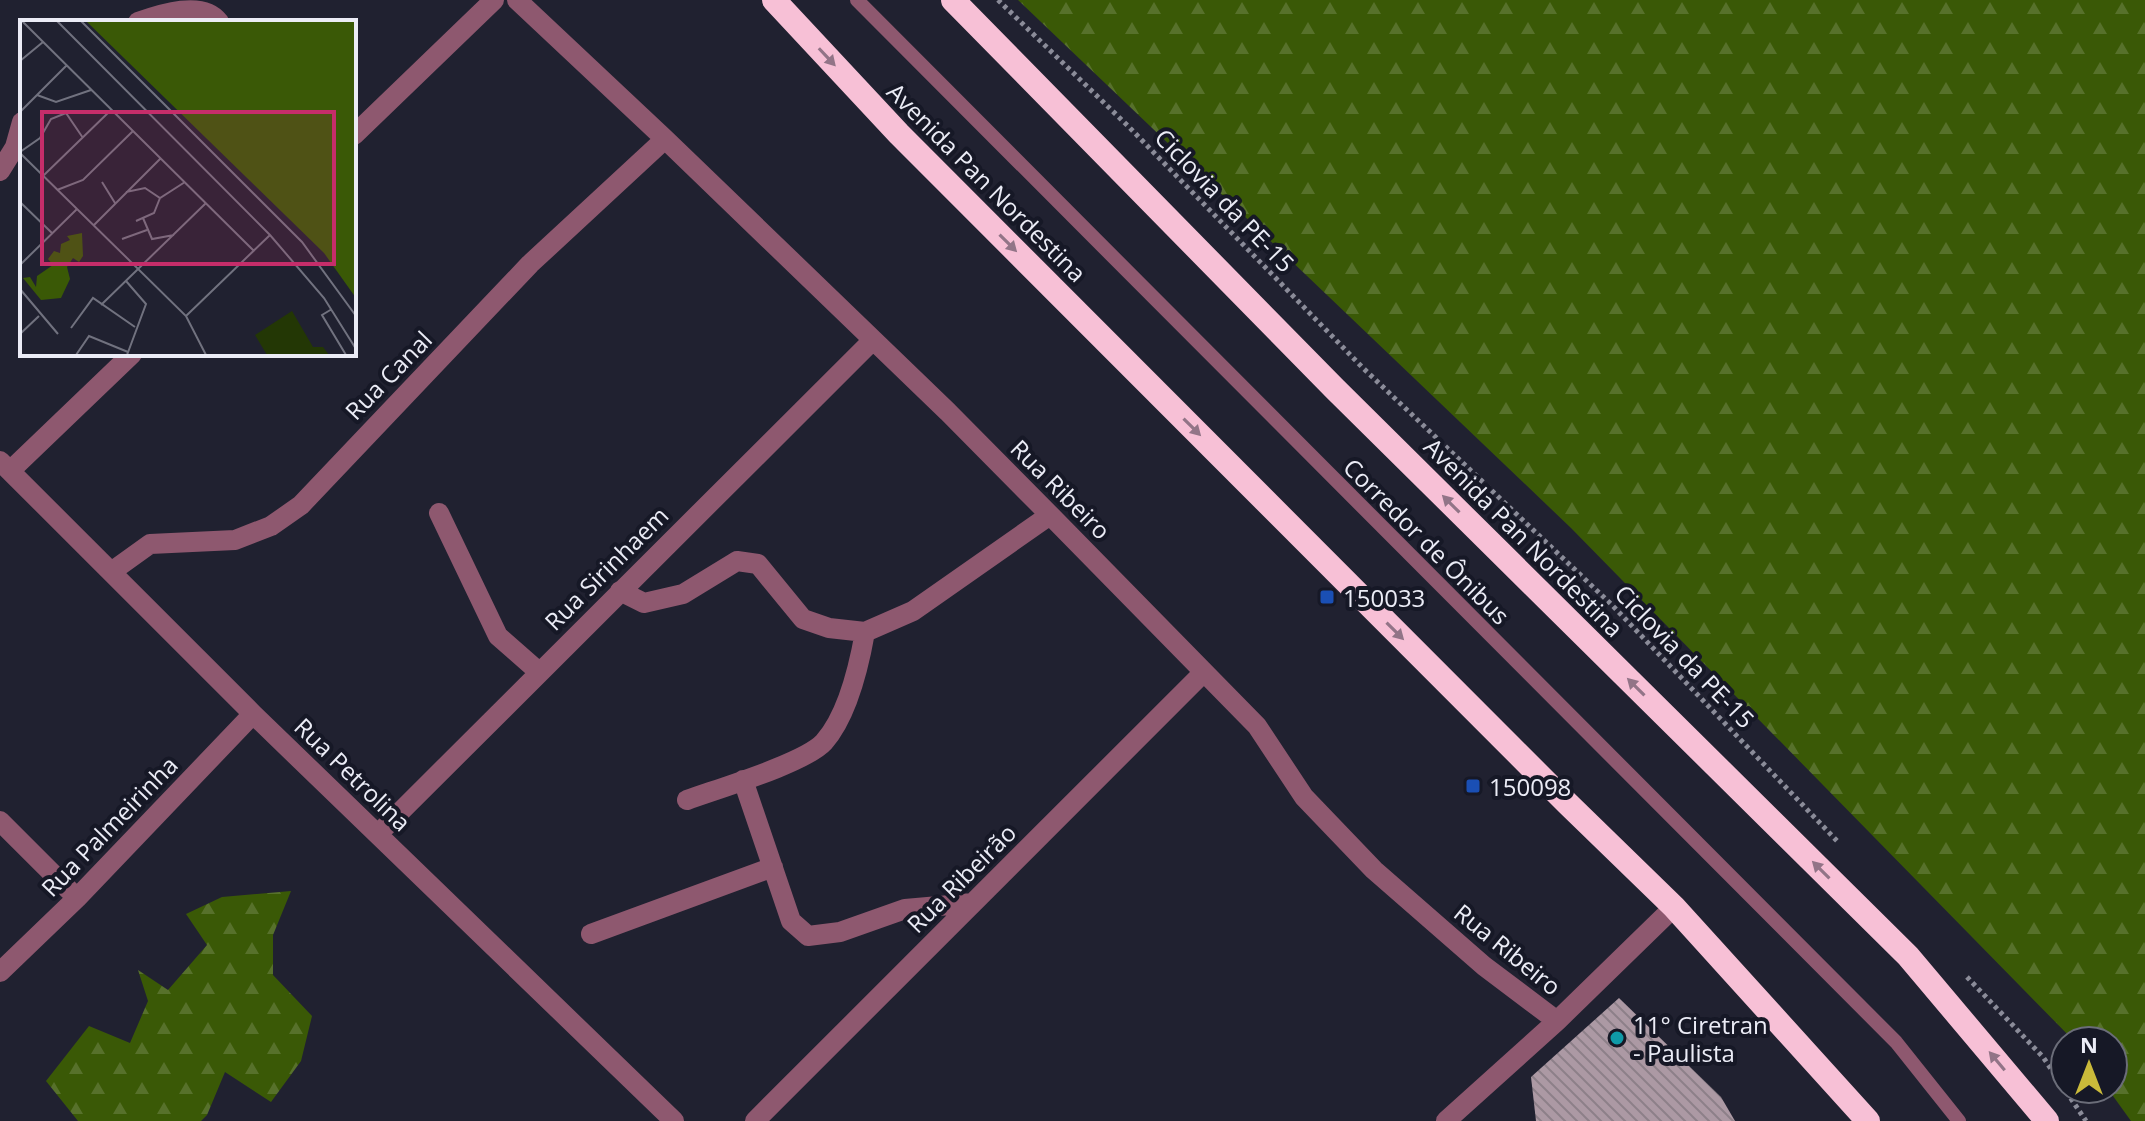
<svg xmlns="http://www.w3.org/2000/svg" width="2145" height="1121" font-family="'Open Sans',sans-serif">
<style>
.forest{fill:url(#forest-firs)}
.building{fill:url(#building-back-hatch)}
.lines{fill:none;stroke-linecap:round;stroke-linejoin:round}
.path{stroke:#8b8c99;stroke-width:5;stroke-dasharray:4 4;stroke-linecap:butt}
.lane{stroke:#8e586f;stroke-width:14}
.street{stroke:#8e586f;stroke-width:20}
.highway{stroke:#f7c0d6;stroke-width:24}
.oneway{fill:#927487}
.transit-dot{fill:#1a4fb4;stroke:#161826;stroke-width:3}
.culture-dot{fill:#0f9aa8;stroke:#161826;stroke-width:3}
.labels{text-anchor:middle;dominant-baseline:central;stroke-width:8;stroke-linejoin:round;paint-order:stroke}
.street-label{font-size:24px;fill:#ebecf6;stroke:#161826}
.poi-label{font-size:24px;fill:#ebecf6;stroke:#161826;text-anchor:start}
.inset-road{fill:none;stroke:#71727f;stroke-width:2}
.view{fill:#c62d6a;fill-opacity:0.15;stroke:#c62d6a;stroke-width:4}
.inset-edge{fill:none;stroke:#ebecf6;stroke-width:4}
</style>
<defs>
<pattern id="forest-firs" width="22" height="20" patternUnits="userSpaceOnUse" patternTransform="scale(2)"><rect width="22" height="20" fill="#3a5906"/><path d="M5 1l3.5 6h-7zM16 11l3.5 6h-7z" fill="#57712b"/></pattern>
<pattern id="building-back-hatch" width="6" height="6" patternUnits="userSpaceOnUse" patternTransform="scale(2)"><rect width="6" height="6" fill="#ac99a4"/><path d="M-1 5l2 2M0 0l6 6M5-1l2 2" fill="none" stroke="#8d8089"/></pattern>
</defs>
<rect width="100%" height="100%" fill="#202130"/>
<path class="forest" d="M1018 0H2145V1121H2131L2108 1089H2113V1041H2074L1571 528Z
M291 891 273 935V975L312 1016 301 1061 271 1102 225 1072 207 1115 201 1121H78L46 1081 89 1026 130 1043 148 1001 138 970 168 990 207 945 186 914 222 897Z"/>
<path class="building" d="M1619 998 1721 1097 1735 1121H1536L1531 1077Z"/>
<g class="lines">
<path class="path" d="M998 0 1128 126 1363 368 1611 604 1839 843
M1967 977 2043 1057 2086 1121"/>
<path class="lane" d="M857 0 1896 1042 1959 1121"/>
<path class="street" d="M517 0 665 139 948 412 1050 515 1257 726 1304 797 1374 870 1484 966 1557 1021
M138 22C161 14 203 0 219 22
M354 135 494 0
M0 171 15 147 22 122
M0 461 253 714 674 1121
M10 471 132 354
M439 513 498 636 539 672
M111 572 150 544 235 540 271 526 301 505 530 264 665 139
M620 591 644 603 683 594 737 561 758 564 803 619 829 628 865 632 913 611 1050 515
M743 780 791 921 808 936 840 932 905 909 973 903
M687 800C717 789 805 763 824 742 847 716 859 666 865 632
M0 821 77 898
M378 834 873 340
M591 934 773 867
M0 972 77 898 253 714
M755 1121 1204 672
M1446 1121 1557 1021 1674 907"/>
<path class="highway" d="M774 0 899 134 1568 804 1674 907 1868 1121
M953 0 1335 389 1908 956 2047 1121"/>
</g>
<defs><path id="oneway-solid" d="M-6-.8H1V-3.2L6.5 0L1 3.2V.8H-6Z" transform="scale(2)"/></defs>
<g class="oneway">
<use href="#oneway-solid" transform="translate(827 57) rotate(47)"/>
<use href="#oneway-solid" transform="translate(1008 243) rotate(45)"/>
<use href="#oneway-solid" transform="translate(1192 427) rotate(45)"/>
<use href="#oneway-solid" transform="translate(1451 504) rotate(-135)"/>
<use href="#oneway-solid" transform="translate(1395 631) rotate(45)"/>
<use href="#oneway-solid" transform="translate(1636 687) rotate(-135)"/>
<use href="#oneway-solid" transform="translate(1821 870) rotate(-135)"/>
<use href="#oneway-solid" transform="translate(1997 1061) rotate(-130)"/>
</g>
<g class="transit-dot">
<rect x="1319" y="589" width="16" height="16" rx="4"/>
<rect x="1465" y="778" width="16" height="16" rx="4"/>
</g>
<circle class="culture-dot" cx="1617" cy="1038" r="8"/>
<g class="labels">
<g class="street-label">
<text transform="translate(987 182) rotate(45)">Avenida Pan Nordestina</text>
<text transform="translate(1225 200) rotate(46)">Ciclovia da PE-15</text>
<text transform="translate(388 375) rotate(-46)">Rua Canal</text>
<text transform="translate(1061 489) rotate(45)">Rua Ribeiro</text>
<text transform="translate(1524 537) rotate(45)">Avenida Pan Nordestina</text>
<text transform="translate(1427 541) rotate(45)">Corredor de Ônibus</text>
<text transform="translate(606 568) rotate(-45)">Rua Sirinhaem</text>
<text transform="translate(1685 656) rotate(46)">Ciclovia da PE-15</text>
<text transform="translate(353 774) rotate(44)">Rua Petrolina</text>
<text transform="translate(109 826) rotate(-46)">Rua Palmeirinha</text>
<text transform="translate(961 878) rotate(-45)">Rua Ribeirão</text>
<text transform="translate(1508 949) rotate(39)">Rua Ribeiro</text>
</g>
<g class="poi-label">
<text x="1343" y="597">150033</text>
<text x="1489" y="786">150098</text>
<text x="1633" y="1024">11° Ciretran<tspan x="1633" dy="28">- Paulista</tspan></text>
</g>
</g>
<g transform="translate(20 20)">
<rect width="336" height="336" fill="#202130"/>
<path d="M66 1H336V278L304 233ZM62 213 63 236 59 242 53 238 47 247 50 259 41 278 21 280 3 258 10 257 16 267 17 256 33 245 28 239 34 231 40 233 41 224 50 220 47 216Z" fill="#3a5906"/>
<path d="M272 291 293 327H303L309 335H247L235 315Z" fill="#233705"/>
<path class="inset-road" d="M2 1 234 231M37 1 250 215 304 278 336 329M61 1 282 222 336 296M0 41 23 22M17 75 36 82 71 70M0 92 47 45M0 132 20 118 31 99 46 93 63 118M0 133 166 296 186 335M23 156 91 90M82 162 95 183M37 170 63 160 113 111M106 172 125 168 140 178 165 162M0 182 33 214M123 198 132 219 154 215M116 201 134 193 140 178M74 205 141 138M102 219 127 210M0 245 57 189M106 261 126 284 107 335M0 269 38 314M81 285 186 183M312 289 302 295 326 335M166 296 250 215M51 308 73 278 115 307M0 314 19 296M56 335 69 316 108 332"/>
<path class="view" d="M22 92H314V244H22Z"/>
<rect width="336" height="336" class="inset-edge"/>
</g>
<g transform="translate(2089 1065)"><circle r="38" fill="#161826" stroke="#6b6d79" stroke-width="2"/>
<path d="M0-6L14 30L0 20L-14 30Z" fill="#caba3a"/>
<text y="-12" font-size="22" font-weight="bold" text-anchor="middle" fill="#ebecf6">N</text>
</g>
</svg>
